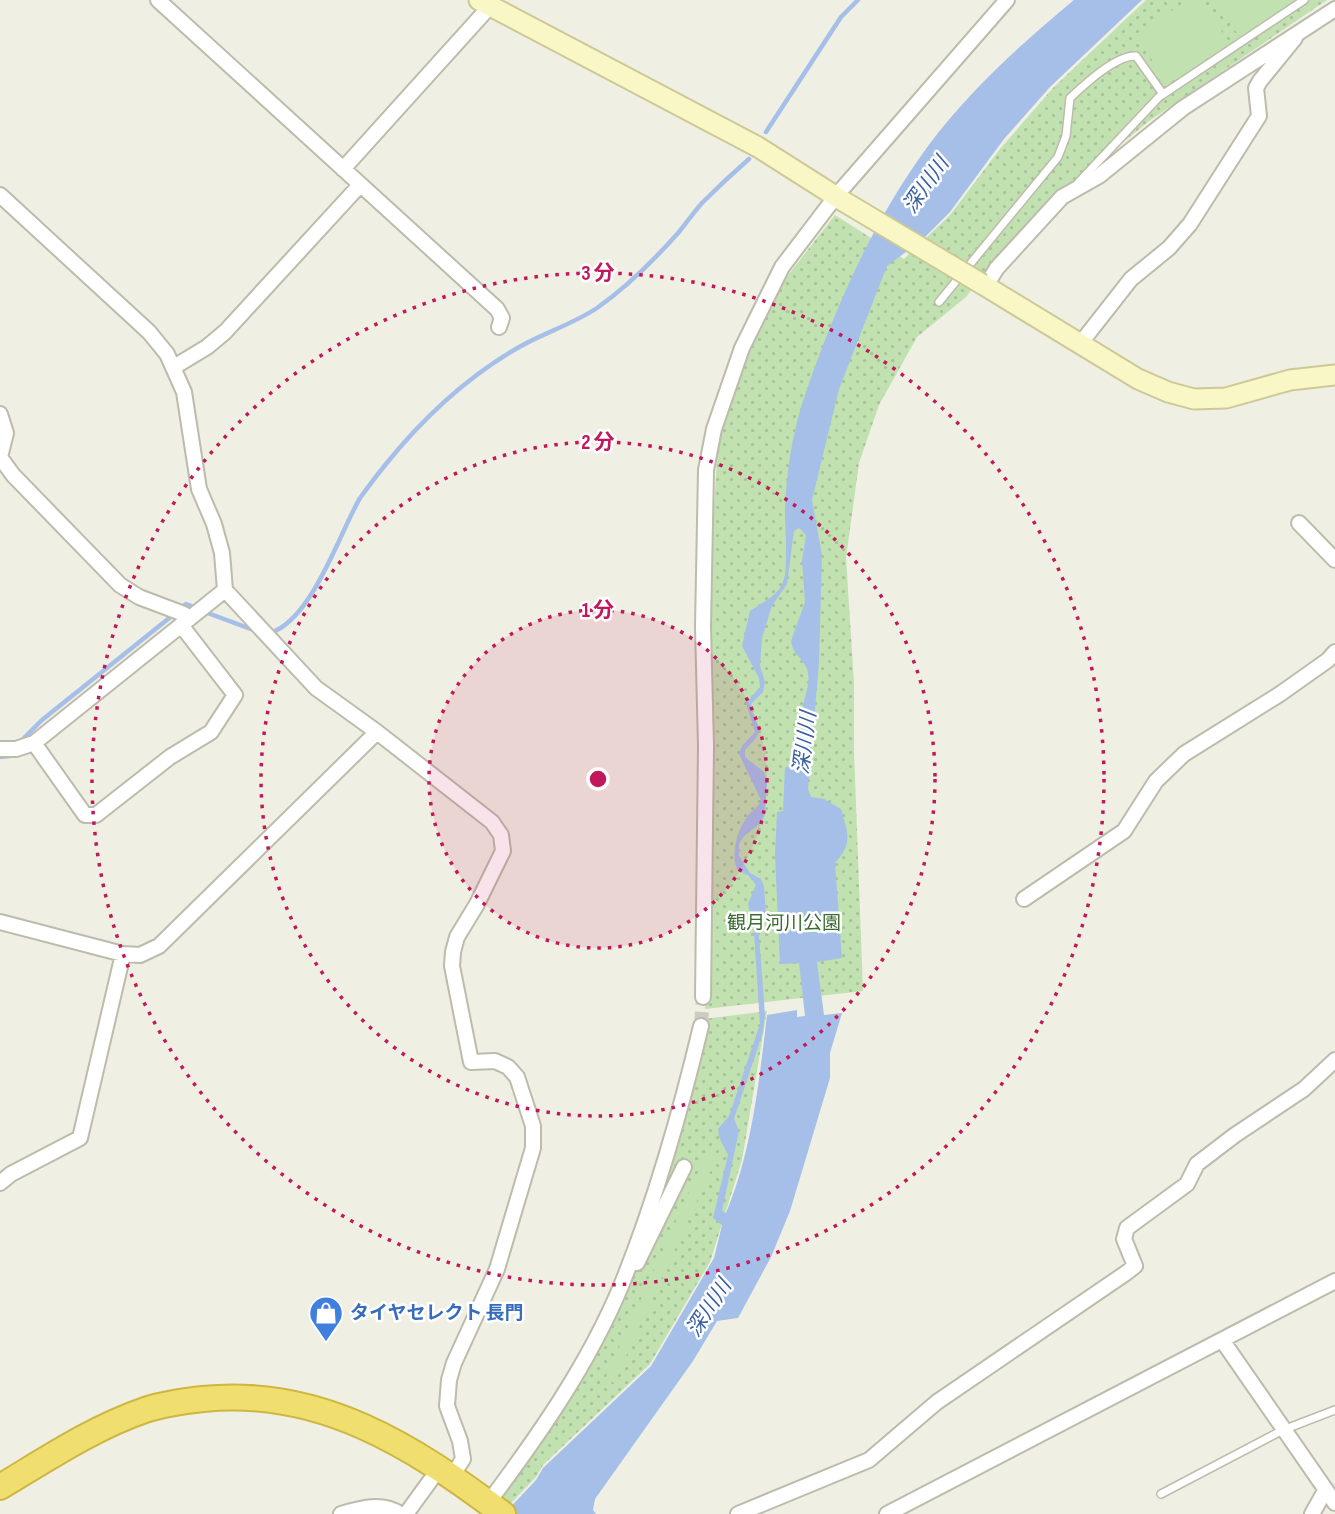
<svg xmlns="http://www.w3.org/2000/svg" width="1335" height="1514" font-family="'Sofia Sans Condensed','Noto Sans JP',sans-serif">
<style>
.park{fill:url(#park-dots)}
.pitch{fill:#c1e1b0}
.water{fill:#a5bfe8;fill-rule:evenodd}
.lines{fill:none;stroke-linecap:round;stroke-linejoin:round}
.stream{stroke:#a5bfe8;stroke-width:4.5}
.street-tunnel{stroke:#cdccc1;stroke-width:14;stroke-dasharray:14 7;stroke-linecap:butt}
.lane-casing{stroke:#bdbbab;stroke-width:10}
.street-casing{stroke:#bdbbab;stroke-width:18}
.secondary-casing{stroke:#ccc997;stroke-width:23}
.highway-casing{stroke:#cdb641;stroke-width:28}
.lane{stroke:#fff;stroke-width:7}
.street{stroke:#fff;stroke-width:14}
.secondary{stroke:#f9f7c5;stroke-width:19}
.highway{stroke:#f0df6f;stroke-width:24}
.secondary-bridge-casing{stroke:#ccc997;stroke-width:23;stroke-linecap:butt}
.secondary-bridge{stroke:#f9f7c5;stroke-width:19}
.ring{fill:none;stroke:#c2185b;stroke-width:3.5;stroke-dasharray:3.5 7}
.labels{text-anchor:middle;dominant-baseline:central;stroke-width:5;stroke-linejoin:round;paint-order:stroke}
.park-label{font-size:19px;fill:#396d2e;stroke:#fff}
.shop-label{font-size:19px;font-weight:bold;fill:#366cbe;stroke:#fff;text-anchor:start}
.water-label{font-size:21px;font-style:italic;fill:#3961a2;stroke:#fff}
.centre{fill:#c2185b;stroke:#fff;stroke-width:3.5}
.ring-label{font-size:21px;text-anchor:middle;font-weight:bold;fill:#c2185b;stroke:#fff;stroke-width:5;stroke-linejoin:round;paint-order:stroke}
</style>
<defs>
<pattern id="park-dots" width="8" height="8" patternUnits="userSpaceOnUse" patternTransform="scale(1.75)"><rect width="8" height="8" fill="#c1e1b0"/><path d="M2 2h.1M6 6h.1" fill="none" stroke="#a7c298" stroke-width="1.8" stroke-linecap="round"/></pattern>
</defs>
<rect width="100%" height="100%" fill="#f0efe4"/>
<path class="park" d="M1146 0H1327L1149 121 1070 186 1054 197 983 274 966 297 917 337 879 405 859 463 846 558 854 683V750L863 991 705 1009 709 895 708 596 718 445 749 349 785 279 835 215 904 259 950 215 1000 149 1053 88Z
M767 1011 742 1160 710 1262 650 1364 543 1465 536 1477 510 1504 502 1497 561 1410 623 1291 702 1030 704 1019Z"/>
<path class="pitch" d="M1188 0H1201L1230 44 1168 84 1135 35Z
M1215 0H1298L1240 38Z
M708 1150 718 1155 614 1383 605 1379Z"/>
<path class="water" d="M1074 0H1142L1050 87 1004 139 950 212 922 240 887 266 839 389 812 500 822 555 819 662 808 789 811 797 824 799 841 809C848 833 853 843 835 863L842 958 817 962 824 1015 842 1013 830 1053V1078L790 1211 771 1257 738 1318 717 1321 693 1361 595 1499 593 1510 596 1514H504L536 1480 543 1468 651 1366 714 1258 722 1225 713 1218 728 1155 719 1137 718 1129 729 1116 760 1024 754 932 748 904 756 885 748 875 738 871C730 856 737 831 747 817 751 811 758 808 761 800L739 754 742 746 755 732 746 703 760 687 759 678 742 646 750 611C763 602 780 595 784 579 788 566 785 526 785 510 786 475 792 435 803 401 831 318 866 236 916 163 958 101 1016 48 1074 0ZM799 528 806 535 802 561 805 602 791 641C792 653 803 659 807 669 812 683 803 699 802 712 800 730 801 745 796 761L785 768 783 811 777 812 775 855 780 964 799 963 805 1016 797 1017V1010L767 1015C759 1082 752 1151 726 1213L722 1211 739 1131 734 1119 763 1032 765 1015 759 936 766 915 764 886 761 879 750 873 739 856V844L744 836 762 822 765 815 767 782 764 772 745 757V750C771 723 754 732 751 704L763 692 765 682 760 666 762 638 772 606 787 584 794 531Z"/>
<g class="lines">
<path class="stream" d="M766 132 841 17 858 0
M180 609 186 604 197 608
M205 612 256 631
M270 633C312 620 339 534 360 498 368 487 377 475 386 464 424 417 468 376 521 346 546 332 573 324 597 308 627 287 655 259 679 232 687 222 694 212 702 203 717 188 733 173 749 159
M19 743 42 720 173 615
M0 757 10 756 12 753"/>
<path class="street-tunnel" d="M701 1026 703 997"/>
<g class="lane-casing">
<path id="lane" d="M1078 183 1159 97 1304 0
M939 302 1058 157 1066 136 1070 98C1085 84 1116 55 1136 56L1163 94
M1161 1494 1283 1430 1335 1410"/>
</g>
<g class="street-casing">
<path id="street" d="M158 0 497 309 502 318 499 327
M343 169 483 14 489 6
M0 195 149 332 167 354 184 392 199 489 214 524 222 553 225 590 316 688 377 732 492 822 501 835 503 851 477 904 457 937 453 952 452 966 471 1062 495 1061 508 1067 517 1077 533 1126V1148L497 1269 454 1363 449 1380 447 1406 460 1441 463 1459 451 1478
M985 287 997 268 1062 197 1099 176 1183 108 1335 9
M1080 344 1131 279 1169 248 1190 224 1259 116 1256 88 1260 81 1295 38
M174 367 207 347 225 332 360 185
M0 414 6 433 0 457 13 475 120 585 139 597 184 614 186 620
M1299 523 1335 560
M34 743 85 815H96L170 757 211 732 235 695 181 625
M0 749H16L34 743 225 590
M1024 899 1124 831 1156 781 1184 754 1280 694 1328 660 1335 652
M0 922 123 954 140 955 159 946 377 732
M703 997 706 746 703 627 706 470 714 429 742 348 782 267 836 196 1007 0
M0 1183 11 1174 80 1138 123 954
M637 1263 684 1167
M1222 1340 1335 1503
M488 1503C539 1435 588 1365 621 1286 655 1202 680 1114 701 1026
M341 1514C361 1508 382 1502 400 1514
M406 1514 438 1470
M738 1514 869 1460 937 1402 1126 1273 1135 1266 1124 1239 1127 1228 1187 1184 1197 1164 1235 1135 1304 1089 1335 1060
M887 1514 1335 1281
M1312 1514 1325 1491"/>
</g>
<g class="secondary-casing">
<path id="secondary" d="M479 0 758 147 843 201
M982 284 1138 379 1168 392 1194 399 1226 398 1290 380 1335 375"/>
</g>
<g class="highway-casing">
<path id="highway" d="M0 1487C47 1459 93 1428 145 1410 163 1404 184 1401 203 1399 320 1387 413 1446 503 1514"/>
</g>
<use href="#lane" class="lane"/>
<use href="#street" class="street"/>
<use href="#secondary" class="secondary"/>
<use href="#highway" class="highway"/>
<g class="secondary-bridge-casing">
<path id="secondary-bridge" d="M843 201 982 284"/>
</g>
<use href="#secondary-bridge" class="secondary-bridge"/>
</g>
<circle cx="598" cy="779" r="169" fill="#c2185b" fill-opacity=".12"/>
<g class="ring">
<circle cx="598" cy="779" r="169"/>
<circle cx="598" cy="779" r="337"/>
<circle cx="598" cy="779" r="506"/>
</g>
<defs>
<g id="shop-pin" transform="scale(1.75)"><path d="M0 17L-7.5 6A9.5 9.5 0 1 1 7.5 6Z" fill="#3f7fe0" stroke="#fff"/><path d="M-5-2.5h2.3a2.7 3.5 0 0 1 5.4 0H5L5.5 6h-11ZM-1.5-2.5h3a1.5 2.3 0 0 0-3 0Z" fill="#fff"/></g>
</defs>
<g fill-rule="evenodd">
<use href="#shop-pin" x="326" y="1313"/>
</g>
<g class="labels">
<g class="park-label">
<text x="784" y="923">観月河川公園</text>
</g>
<g class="shop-label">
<text x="350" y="1313">タイヤセレクト 長門</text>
</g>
<g class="water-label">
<text transform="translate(926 185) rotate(-55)">深川川</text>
<text transform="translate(805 743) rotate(-83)">深川川</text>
<text transform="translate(709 1308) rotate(-57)">深川川</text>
</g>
</g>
<circle cx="598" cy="779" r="10" class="centre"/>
<g class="ring-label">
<text x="598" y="280">3 分</text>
<text x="598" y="449">2 分</text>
<text x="598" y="617">1 分</text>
</g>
</svg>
